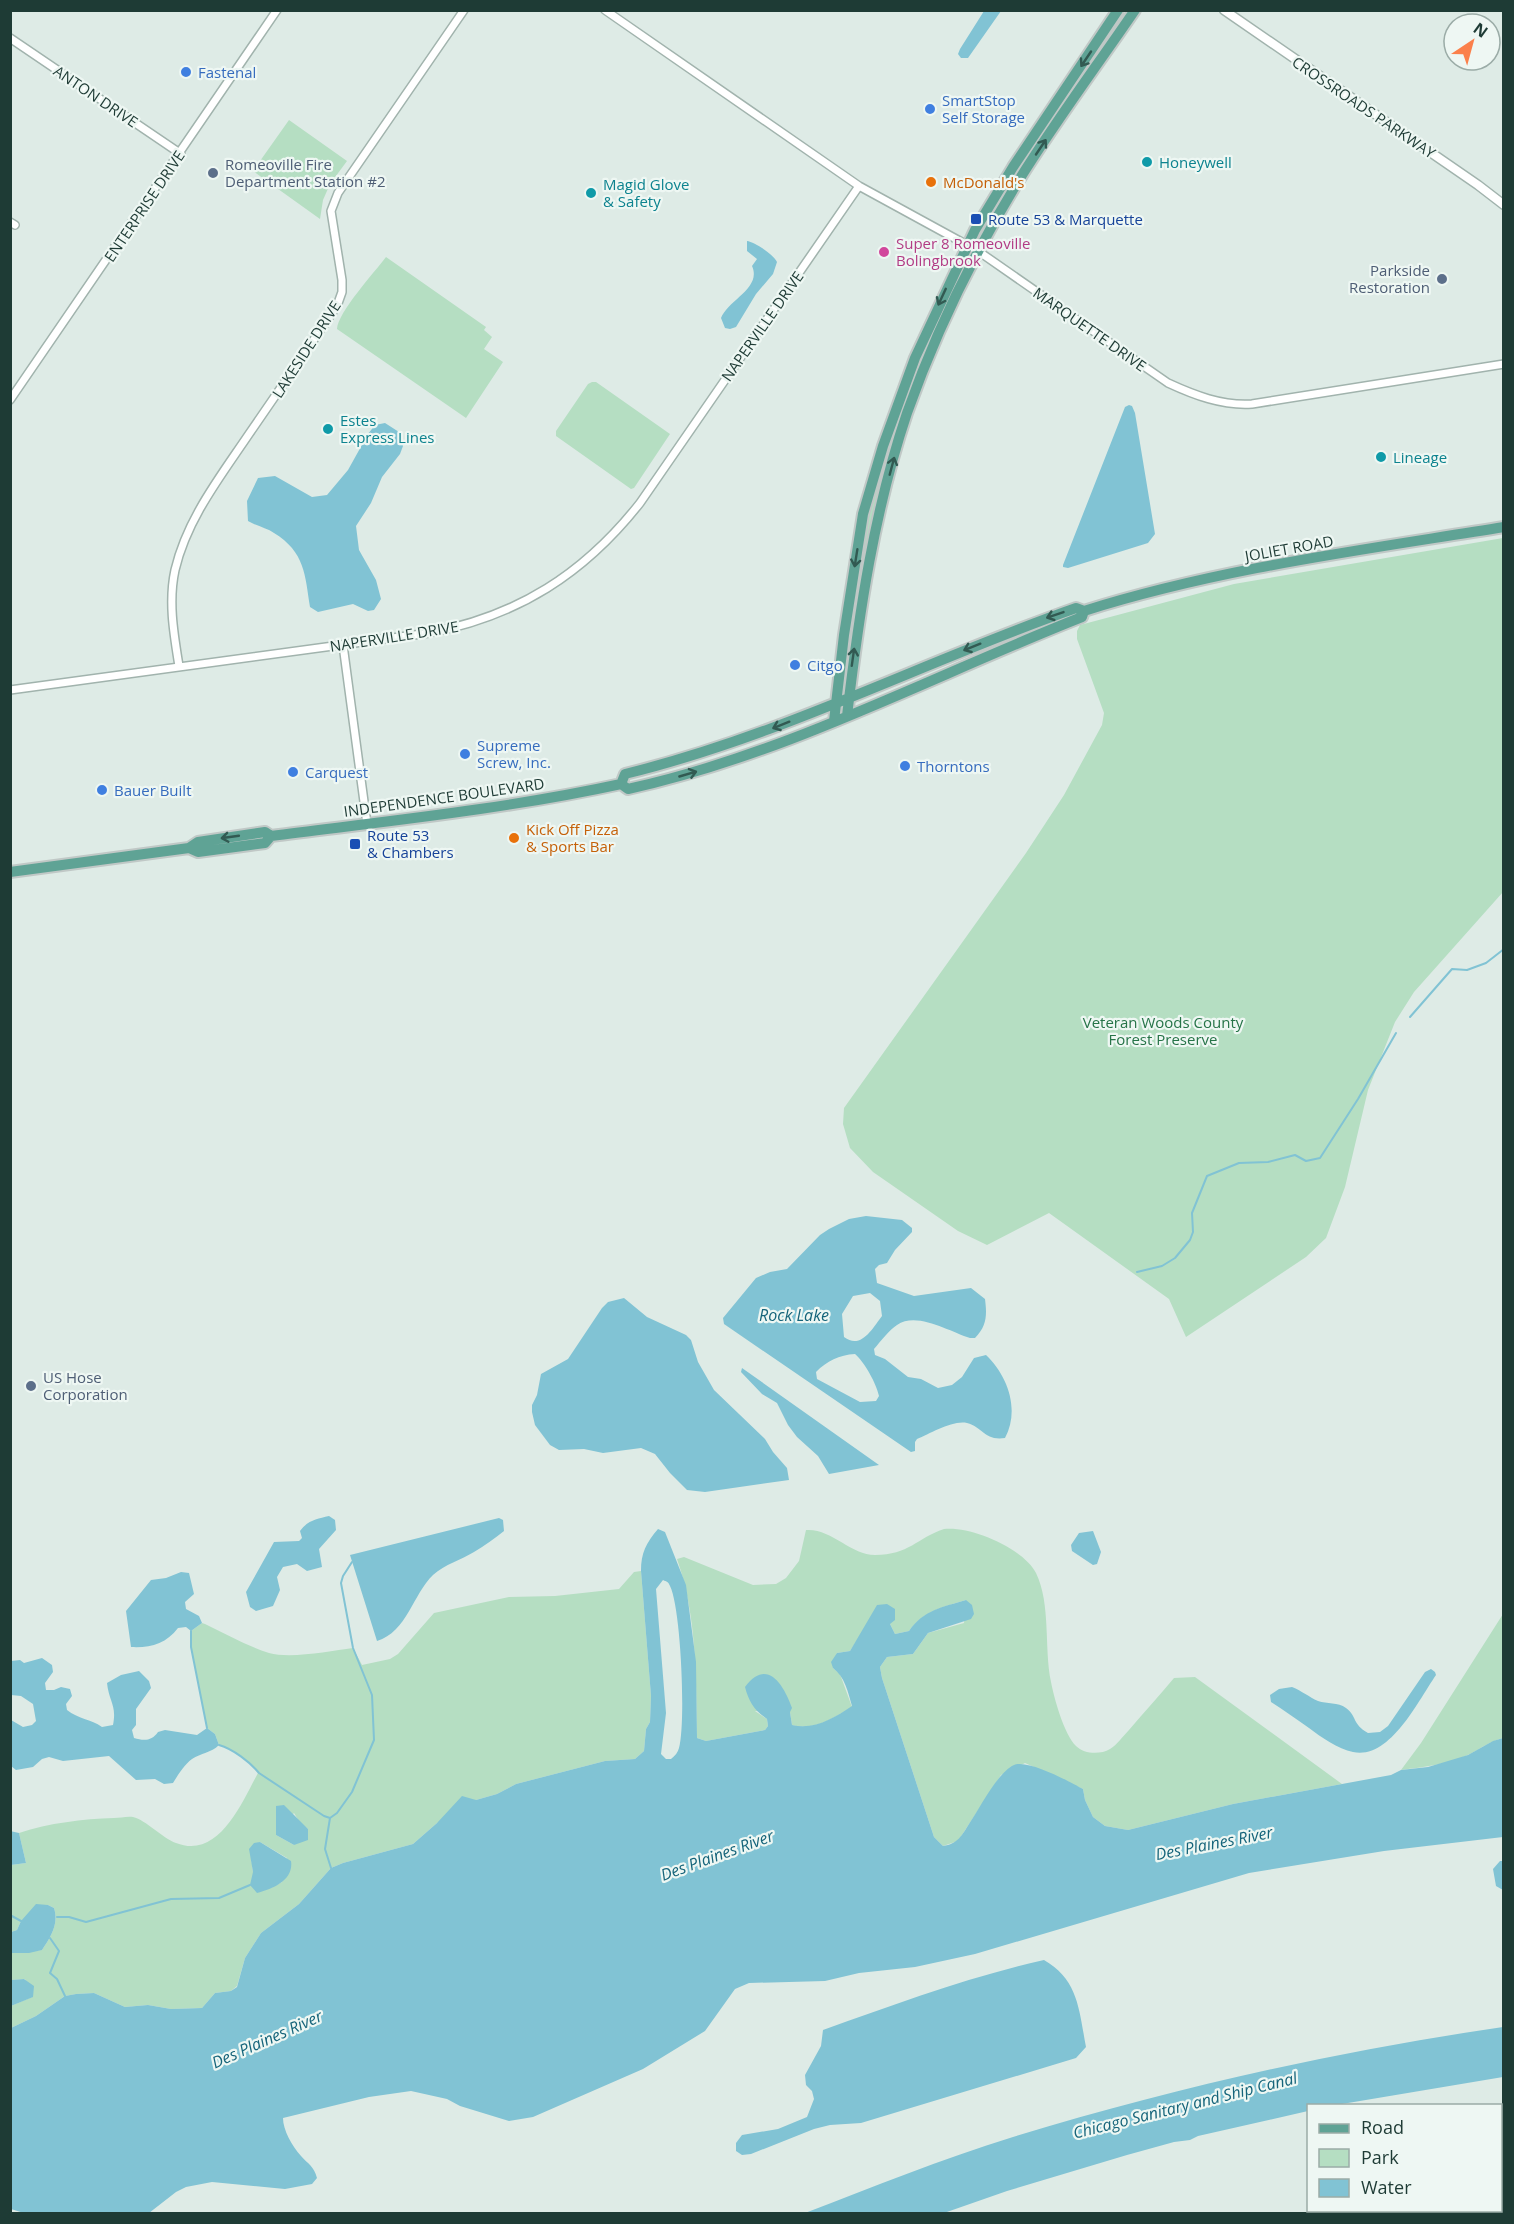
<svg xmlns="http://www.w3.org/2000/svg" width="1514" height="2224" font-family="'Open Sans',sans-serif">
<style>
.green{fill:#b5dec2;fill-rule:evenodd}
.water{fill:#81c3d4;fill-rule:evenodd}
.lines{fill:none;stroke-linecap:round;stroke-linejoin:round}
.stream{stroke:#81c3d4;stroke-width:2}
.minor-casing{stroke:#a1b3ad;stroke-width:10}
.tertiary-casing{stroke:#a1b3ad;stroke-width:11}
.primary-casing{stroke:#c0c8c6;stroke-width:14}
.minor{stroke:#fff;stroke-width:7}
.tertiary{stroke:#fff;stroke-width:8}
.primary{stroke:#5fa395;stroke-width:10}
.oneway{stroke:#325a52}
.shop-dot{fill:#3f7fe0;stroke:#eef7f3;stroke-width:2}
.culture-dot{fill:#0f9aa8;stroke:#eef7f3;stroke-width:2}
.service-dot{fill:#5c6f8a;stroke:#eef7f3;stroke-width:2}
.food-dot{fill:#e8710a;stroke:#eef7f3;stroke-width:2}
.transit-dot{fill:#1a4fb4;stroke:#eef7f3;stroke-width:2}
.hotel-dot{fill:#d1479c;stroke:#eef7f3;stroke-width:2}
.labels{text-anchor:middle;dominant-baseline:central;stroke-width:4.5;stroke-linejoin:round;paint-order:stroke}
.shop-label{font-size:15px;fill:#366cbe;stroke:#eef7f3;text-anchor:start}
.street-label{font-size:15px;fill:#1e3b35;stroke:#eef7f3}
.culture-label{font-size:15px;fill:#0d838f;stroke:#eef7f3;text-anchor:start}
.service-label{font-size:15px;fill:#4e5e75;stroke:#eef7f3;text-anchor:start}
.food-label{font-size:15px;fill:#c56008;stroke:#eef7f3;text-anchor:start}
.transit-label{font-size:15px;fill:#164399;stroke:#eef7f3;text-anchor:start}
.hotel-label{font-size:15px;fill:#b23c85;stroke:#eef7f3;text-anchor:start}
.park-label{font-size:15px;fill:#267448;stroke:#eef7f3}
.water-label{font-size:16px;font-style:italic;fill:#15647a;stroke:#eef7f3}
</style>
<rect width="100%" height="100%" fill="#deebe6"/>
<path class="green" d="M289 120 347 161 330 184 323 200 320 219 253 171Z
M386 257 486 327 484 330 492 337 484 349 503 362 466 418 337 329C338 312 374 273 386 257Z
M950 293 922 361 856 603 867 513 880 470 921 355Z
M592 382H596L670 434 634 488 631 489 556 436V431L588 384Z
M1503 538V892L1414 992 1395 1022 1368 1090 1345 1187 1326 1238 1306 1257 1186 1337 1169 1299 1049 1213 987 1245 958 1231 873 1172 850 1148 843 1124 844 1108 1026 853 1064 795 1102 725 1104 713 1077 639V631L1080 625 1234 584Z
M944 1529C971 1526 1023 1548 1036 1573 1051 1604 1044 1648 1051 1682 1054 1698 1064 1734 1076 1746 1084 1754 1100 1755 1110 1749 1117 1745 1123 1736 1129 1730 1144 1712 1160 1695 1174 1678L1195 1677 1342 1784 1233 1804 1128 1830 1105 1826 1093 1817 1085 1800 1083 1789 1025 1763 1001 1775 958 1841 943 1846 934 1837 882 1678 880 1667 887 1657 913 1654 928 1633 964 1623 966 1600C943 1607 923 1611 909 1631L895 1634 890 1624 861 1634 850 1651 837 1653 833 1668 840 1674 852 1707C832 1718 816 1731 792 1725L790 1712 755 1711 767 1719 768 1726 765 1730 706 1741 697 1738C696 1678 697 1616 677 1559L684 1557 753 1585 776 1584 786 1578 799 1561 806 1530C831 1528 851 1555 875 1555 909 1555 917 1538 944 1529Z
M641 1571 651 1696 650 1722 646 1729 644 1751 635 1759 605 1761 516 1784 497 1794 476 1800 437 1823 413 1844 343 1863 331 1868 299 1904 261 1933 245 1958 237 1986 231 1991 215 1993 202 2008 171 2009 148 2005 125 2007 94 1993 76 1994 65 1996 36 2016 11 2028V2006L32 1997 25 1979 11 1980V1953L42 1950C51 1937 59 1924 54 1908L48 1905 21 1921 17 1930 11 1932V1865L26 1863 19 1833C49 1823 83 1819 114 1818 120 1818 127 1816 133 1817 146 1820 162 1838 176 1843 219 1860 242 1802 258 1773 250 1762 233 1749 219 1745L215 1734 207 1728 191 1647V1631L202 1623 205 1624C226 1634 247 1646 269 1653 291 1659 330 1651 353 1648L362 1665 390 1659 398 1654 434 1613 509 1597 555 1596 619 1589 634 1572ZM294 1813 300 1823 308 1829 294 1845 276 1835ZM260 1842 287 1858 282 1882 271 1888 253 1872 250 1849Z
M1503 1614V1738C1491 1741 1481 1748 1470 1754 1449 1764 1424 1767 1401 1770L1421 1743Z"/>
<path class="water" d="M984 11H1001L968 58H961L958 54 960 49Z
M747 241C755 242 774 255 777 262L773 274 756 294 736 327 730 329 725 328 721 318C728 300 762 288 752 266L757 259 747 251Z
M1129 405 1132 406 1135 413 1155 534 1148 543 1068 568 1063 567V565L1125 407Z
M385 423 399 432 403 446 400 454 382 477 371 503 356 526 359 550 376 580 381 599 374 610 368 611 353 604 318 612 310 607C305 575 305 552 274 533 267 528 256 526 248 521L247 501 258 478 275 476 312 497 327 495 348 470 368 434 375 425Z
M866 1216 902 1220 912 1228V1232L895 1250 887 1263 879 1265 875 1269 877 1283 914 1296 971 1288 985 1299C987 1315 987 1326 975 1338H970C950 1332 917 1311 897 1325 889 1330 881 1341 874 1349L875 1355 885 1359 908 1377 921 1379 938 1388 952 1385 962 1377 974 1358 986 1355C1008 1376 1020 1410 1005 1438 984 1441 983 1427 967 1423 952 1420 930 1434 917 1439L915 1442V1451L911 1452 724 1324 723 1318 756 1278 770 1272 787 1269 820 1235 829 1229 849 1219ZM870 1293 880 1301 882 1316C872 1329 861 1350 844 1337L842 1314 853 1296ZM855 1354C865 1363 876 1383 879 1396L876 1401 860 1402 817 1379 816 1372C827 1361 839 1355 855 1354Z
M624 1298 647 1317 686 1335 691 1340 698 1362 714 1390 765 1439 773 1452 787 1468 789 1480 705 1492 687 1490 670 1473 655 1454 641 1448 603 1453 584 1449 559 1450 550 1445 535 1425 532 1412V1405L537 1395 541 1374 568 1359 602 1308 608 1302Z
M742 1368 879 1465 829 1474 818 1456 797 1437 788 1425 777 1403 762 1394 741 1372Z
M329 1516 335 1520 336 1530 319 1549 322 1567 307 1571 297 1564 283 1567 277 1577 280 1590 273 1606 256 1611 250 1607 246 1592 274 1542 299 1541 302 1538 300 1531C308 1520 317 1519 329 1516Z
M499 1518 503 1520 504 1531C495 1538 484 1546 474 1552 461 1560 445 1564 433 1575 413 1594 407 1632 377 1641L350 1555Z
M658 1529 665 1532 686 1585 696 1662 697 1738 706 1741 765 1730 768 1726 767 1719C754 1710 749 1702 745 1687 767 1657 784 1685 792 1708L790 1712 792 1725C815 1730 834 1718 852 1706 848 1692 845 1677 833 1668L831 1662 837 1653 850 1651 877 1605 887 1604 895 1609V1620L890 1624 895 1634 909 1631C923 1610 943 1607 966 1600L972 1605 974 1614 971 1619 928 1633 913 1654 887 1657 880 1667 882 1678 934 1837 943 1846C958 1844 962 1835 969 1824 980 1808 997 1773 1014 1765 1028 1759 1070 1782 1083 1789L1085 1800 1093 1817 1105 1826 1128 1830 1233 1804 1391 1775 1401 1770 1428 1767 1468 1755 1493 1741 1503 1738V1837L1384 1851 1249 1873 975 1954 915 1967 859 1973 825 1981 749 1983 735 1989 705 2031 643 2069 533 2117 509 2121 460 2106 447 2099 411 2091 369 2097 283 2118C283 2130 292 2146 301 2156 308 2164 314 2166 317 2178L312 2184 285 2189 212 2182 186 2187 176 2192 149 2213 27 2214 11 2209V2028L36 2016 65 1996 76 1994 94 1993 125 2007 148 2005 171 2009 202 2008 215 1993 231 1991 237 1987 245 1958 261 1933 299 1904 331 1868 343 1863 413 1844 437 1823 462 1796 476 1800 497 1794 516 1784 605 1761 635 1759 644 1751 646 1729 650 1722 651 1696 641 1571C641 1553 646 1543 658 1529ZM663 1580C667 1582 668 1581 670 1586 681 1608 686 1723 679 1748 678 1752 675 1756 671 1759H666L661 1754 666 1713 656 1589Z
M1093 1531 1101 1552 1097 1564 1093 1565 1072 1551 1071 1545 1079 1533Z
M181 1572 189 1573 194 1594 185 1602 186 1609 199 1616 202 1623 191 1631 186 1627 178 1628C166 1644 150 1648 131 1647L126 1611 151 1580 166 1578Z
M42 1658 52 1665 53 1672 45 1683 46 1690H54L61 1687 70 1689 72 1696 66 1704 67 1710C78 1719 91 1719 102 1727L113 1725C117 1705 109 1702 107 1683L121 1675 139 1671 149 1681 151 1688 136 1709V1725L132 1730 134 1738C144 1741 152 1741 158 1732L165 1730 197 1735 207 1728 215 1734 219 1745C211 1753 201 1753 192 1759 184 1765 178 1775 173 1783L164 1784 155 1779 136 1780 109 1756 63 1761 49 1757 42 1759 33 1767 16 1770 11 1766V1720L23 1727 32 1725 36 1721 33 1704 21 1696 11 1695V1661L20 1660 24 1663Z
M1431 1669 1435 1672 1436 1675C1418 1701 1390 1760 1353 1752 1338 1749 1321 1737 1309 1728 1296 1719 1284 1710 1271 1702L1270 1695 1279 1689 1292 1687C1302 1691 1309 1697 1318 1701 1327 1704 1338 1702 1346 1708 1357 1716 1352 1724 1368 1733L1380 1732 1388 1726 1425 1672Z
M284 1805 308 1829V1840L294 1845 276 1835V1806Z
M10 1831 19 1833 26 1863 11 1865Z
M260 1842 291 1861C294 1880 273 1889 257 1893L250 1885 253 1872 249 1849 254 1843Z
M1500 1861H1503V1890L1496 1886 1493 1869Z
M36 1904 48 1905 54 1908C59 1924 51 1937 42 1950L29 1953H11V1932L17 1930 21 1921Z
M1044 1960C1079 1980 1079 2011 1086 2047L1076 2058 861 2123 830 2125 814 2129 751 2154 742 2155 736 2151V2143L742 2135 778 2129 807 2117 814 2099 812 2091 806 2085 805 2075 821 2046 823 2030C896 2004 969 1977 1044 1960Z
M24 1979 34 1986 33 1997 11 2006V1980Z
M1503 2027V2077L1336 2105 1308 2106V2111L1198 2136 1190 2140 1174 2142 1127 2155 1007 2191 944 2213H805C873 2187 942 2159 1013 2137 1174 2088 1337 2051 1503 2027Z"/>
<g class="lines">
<path class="stream" d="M1410 1017 1452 969 1467 970 1486 963 1504 949
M1137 1272 1162 1266 1175 1258 1190 1240 1193 1232 1192 1213 1207 1176 1239 1163 1268 1162 1295 1155 1306 1161 1320 1158 1358 1099 1396 1033
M191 1631V1647L207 1728
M219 1745C233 1749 250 1762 259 1773L324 1816 330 1818
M330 1818 337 1813 352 1792 374 1740 372 1695 353 1648 341 1583 343 1576 352 1562
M330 1818 325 1849 331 1868
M10 1915 21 1921
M57 1917H69L86 1922 171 1899 219 1898 250 1885
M50 1938 59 1951 50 1973 57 1979 65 1996"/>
<g class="minor-casing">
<path id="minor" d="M605 10 859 186 978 251 1168 383C1194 395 1222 406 1252 404L1504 364
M10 38 181 154
M10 222 15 225
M10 400 277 10
M343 645 367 824
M179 666C174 635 168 602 175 570 187 519 220 477 249 434 278 392 307 349 337 306L342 292V280L331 211 338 193 464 10
M10 690 429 633C518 616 584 574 640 503L859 186"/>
</g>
<g class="tertiary-casing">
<path id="tertiary" d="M1224 10 1478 185 1504 205"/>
</g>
<g class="primary-casing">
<path id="primary" d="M847 716C859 613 874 511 907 413 936 331 974 253 1019 180 1055 122 1096 67 1135 10
M834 721 844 635 863 514 883 446 915 358 975 230 1013 167 1118 10
M621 784 625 774C781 736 925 661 1076 608L1084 611C1220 568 1363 550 1504 527
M189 848 198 852 250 845 265 843 271 836
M10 872 189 848 198 842 265 832 271 836C388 821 506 809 621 784L628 789C787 754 932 676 1082 617L1084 611"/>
</g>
<use href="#minor" class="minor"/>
<use href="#tertiary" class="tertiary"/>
<use href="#primary" class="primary"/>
</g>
<defs><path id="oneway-shaft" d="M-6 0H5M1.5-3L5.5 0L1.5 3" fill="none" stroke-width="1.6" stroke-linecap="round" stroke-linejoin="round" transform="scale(1.5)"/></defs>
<g class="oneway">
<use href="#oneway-shaft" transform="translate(1086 59) rotate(124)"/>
<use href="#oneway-shaft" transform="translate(1041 147) rotate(-56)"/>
<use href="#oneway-shaft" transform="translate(942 297) rotate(115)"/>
<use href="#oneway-shaft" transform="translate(892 466) rotate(-75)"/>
<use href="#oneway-shaft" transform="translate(856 558) rotate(99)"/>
<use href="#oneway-shaft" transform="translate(1055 615) rotate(161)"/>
<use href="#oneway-shaft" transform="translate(972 647) rotate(158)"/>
<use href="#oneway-shaft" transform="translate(853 657) rotate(-82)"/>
<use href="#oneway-shaft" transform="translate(781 725) rotate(158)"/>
<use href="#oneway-shaft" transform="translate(688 774) rotate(-16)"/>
<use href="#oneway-shaft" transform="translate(230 837) rotate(172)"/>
</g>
<g class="shop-dot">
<circle cx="186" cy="72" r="6"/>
<circle cx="930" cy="109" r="6"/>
<circle cx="795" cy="665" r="6"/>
<circle cx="465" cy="754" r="6"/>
<circle cx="905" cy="766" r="6"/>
<circle cx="293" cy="772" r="6"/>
<circle cx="102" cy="790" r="6"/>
</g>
<g class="culture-dot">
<circle cx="1147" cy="162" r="6"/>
<circle cx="591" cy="193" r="6"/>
<circle cx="328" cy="429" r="6"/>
<circle cx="1381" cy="457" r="6"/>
</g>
<g class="service-dot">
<circle cx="213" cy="173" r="6"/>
<circle cx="1442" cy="279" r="6"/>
<circle cx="31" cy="1386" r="6"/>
</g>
<g class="food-dot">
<circle cx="931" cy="182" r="6"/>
<circle cx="514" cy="838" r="6"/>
</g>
<g class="transit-dot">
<rect x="970" y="213" width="12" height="12" rx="3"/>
<rect x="349" y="838" width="12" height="12" rx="3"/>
</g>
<circle class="hotel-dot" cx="884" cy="252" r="6"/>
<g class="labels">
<g class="shop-label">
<text x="198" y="72">Fastenal</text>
<text x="942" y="100">SmartStop<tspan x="942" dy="17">Self Storage</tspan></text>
<text x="807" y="665">Citgo</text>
<text x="477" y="745">Supreme<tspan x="477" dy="17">Screw, Inc.</tspan></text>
<text x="917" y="766">Thorntons</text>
<text x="305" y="772">Carquest</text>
<text x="114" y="790">Bauer Built</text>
</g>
<g class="street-label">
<text transform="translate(96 96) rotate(34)">ANTON DRIVE</text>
<text transform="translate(1364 107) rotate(34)">CROSSROADS PARKWAY</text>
<text transform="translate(144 206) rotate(-56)">ENTERPRISE DRIVE</text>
<text transform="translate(762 326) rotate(-55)">NAPERVILLE DRIVE</text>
<text transform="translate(1090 329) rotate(35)">MARQUETTE DRIVE</text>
<text transform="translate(306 349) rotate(-57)">LAKESIDE DRIVE</text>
<text transform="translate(1289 548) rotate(-10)">JOLIET ROAD</text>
<text transform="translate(394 636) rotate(-9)">NAPERVILLE DRIVE</text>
<text transform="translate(444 797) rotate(-8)">INDEPENDENCE BOULEVARD</text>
</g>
<g class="culture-label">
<text x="1159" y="162">Honeywell</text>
<text x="603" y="184">Magid Glove<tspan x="603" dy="17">&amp; Safety</tspan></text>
<text x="340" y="420">Estes<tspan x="340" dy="17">Express Lines</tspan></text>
<text x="1393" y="457">Lineage</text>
</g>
<g class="service-label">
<text x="225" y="164">Romeoville Fire<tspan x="225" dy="17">Department Station #2</tspan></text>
<text x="1430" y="270" text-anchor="end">Parkside<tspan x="1430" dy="17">Restoration</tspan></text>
<text x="43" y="1377">US Hose<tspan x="43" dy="17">Corporation</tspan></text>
</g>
<g class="food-label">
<text x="943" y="182">McDonald's</text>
<text x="526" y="829">Kick Off Pizza<tspan x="526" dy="17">&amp; Sports Bar</tspan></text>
</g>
<g class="transit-label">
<text x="988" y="219">Route 53 &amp; Marquette</text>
<text x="367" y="835">Route 53<tspan x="367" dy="17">&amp; Chambers</tspan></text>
</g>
<g class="hotel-label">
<text x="896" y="243">Super 8 Romeoville<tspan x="896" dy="17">Bolingbrook</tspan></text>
</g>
<g class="park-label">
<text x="1163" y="1022">Veteran Woods County<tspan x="1163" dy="17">Forest Preserve</tspan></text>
</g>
<g class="water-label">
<text x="794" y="1315">Rock Lake</text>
<text transform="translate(1214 1843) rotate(-11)">Des Plaines River</text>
<text transform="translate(717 1855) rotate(-20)">Des Plaines River</text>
<text transform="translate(267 2039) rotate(-24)">Des Plaines River</text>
<text transform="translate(1185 2105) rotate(-14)">Chicago Sanitary and Ship Canal</text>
</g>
</g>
<rect width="1514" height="2224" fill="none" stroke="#1e3b35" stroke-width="24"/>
<rect x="1307" y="2104" width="195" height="108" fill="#eef7f3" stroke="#9baca7" stroke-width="1.5"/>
<rect x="1319" y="2124" width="30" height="9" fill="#5fa395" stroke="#9baca7" stroke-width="1.5"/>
<text x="1361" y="2134" font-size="18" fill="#1e3b35">Road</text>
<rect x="1319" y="2149" width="30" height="18" fill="#b5dec2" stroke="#9baca7" stroke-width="1.5"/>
<text x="1361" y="2164" font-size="18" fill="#1e3b35">Park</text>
<rect x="1319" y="2179" width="30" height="18" fill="#81c3d4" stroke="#9baca7" stroke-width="1.5"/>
<text x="1361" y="2194" font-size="18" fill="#1e3b35">Water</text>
<g transform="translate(1472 42) rotate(36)"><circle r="28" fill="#eef7f3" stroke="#9baca7" stroke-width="1.5"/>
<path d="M0-4.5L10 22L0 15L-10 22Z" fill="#fb804b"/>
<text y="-9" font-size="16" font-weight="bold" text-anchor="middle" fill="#1e3b35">N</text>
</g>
</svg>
